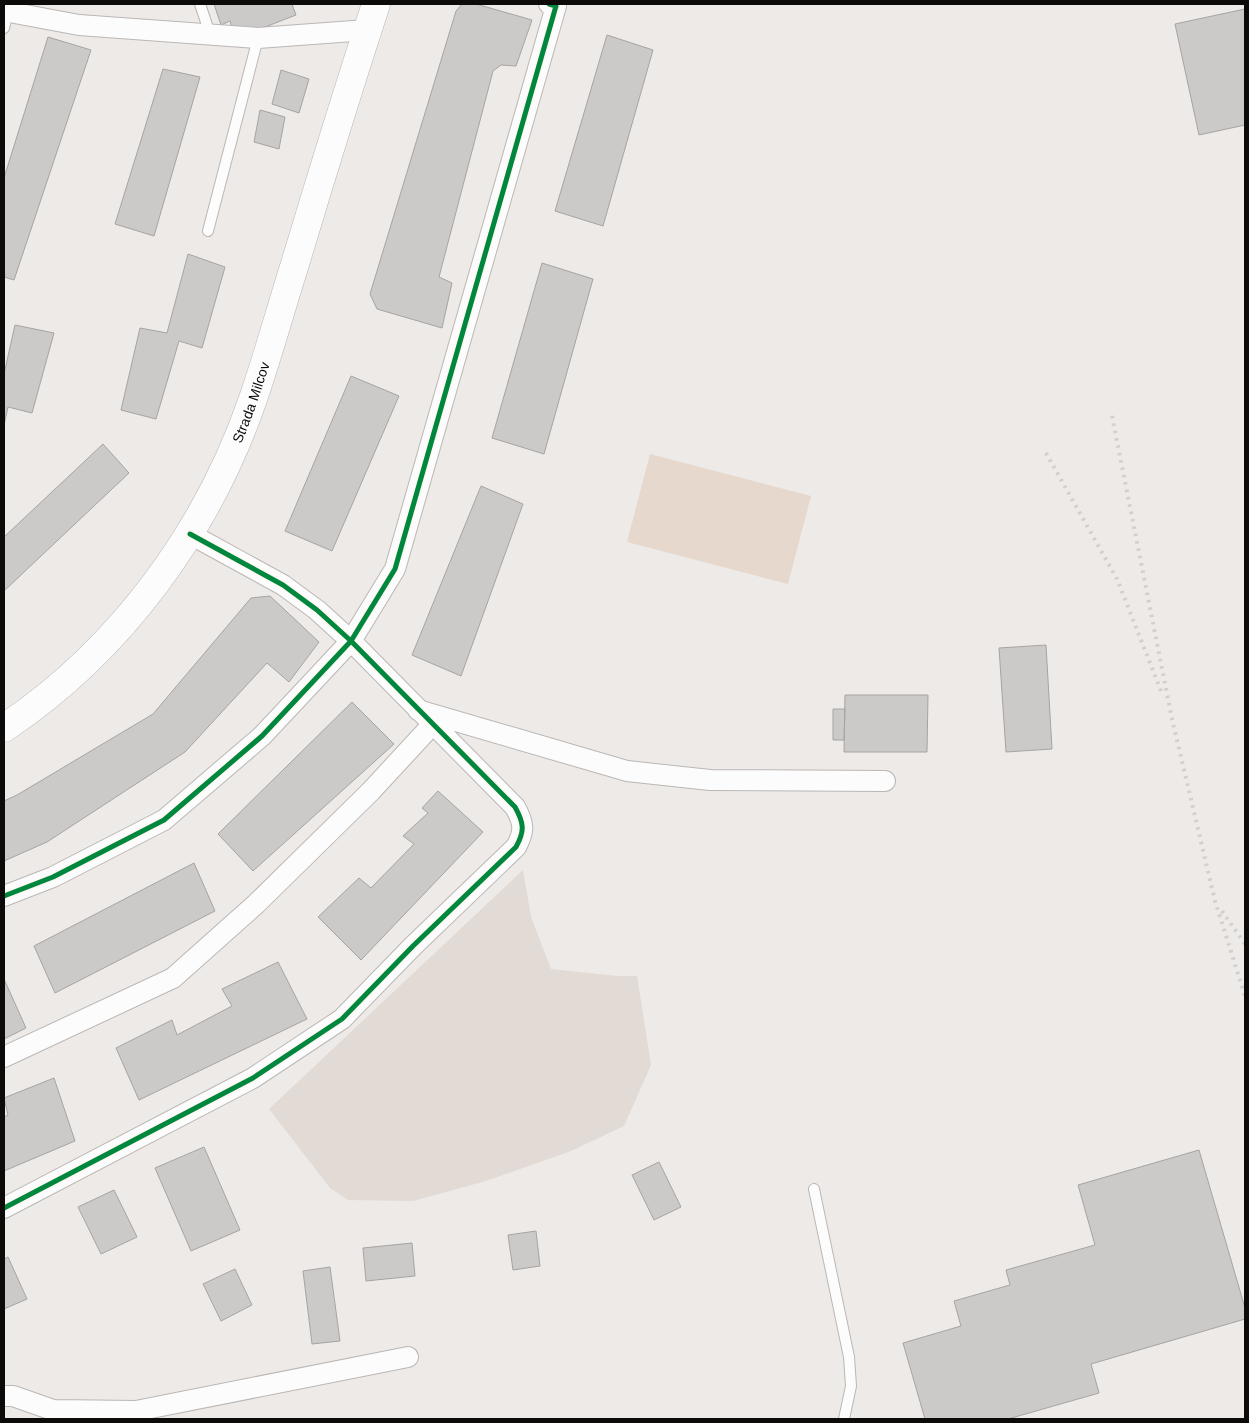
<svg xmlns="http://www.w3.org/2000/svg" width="1249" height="1423" font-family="Arial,sans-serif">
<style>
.built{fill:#e2dad4}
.green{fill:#e6d8cc}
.building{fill:#cccac8;stroke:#a6a4a2}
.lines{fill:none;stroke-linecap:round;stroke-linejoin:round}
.service-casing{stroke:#bab7b5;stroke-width:12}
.minor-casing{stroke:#bab7b5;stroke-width:22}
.secondary-casing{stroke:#bab7b5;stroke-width:29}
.service{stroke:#fcfcfc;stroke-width:10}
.minor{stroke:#fcfcfc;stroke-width:20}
.secondary{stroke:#fcfcfc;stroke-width:28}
.rail{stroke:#d1d0cf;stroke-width:4;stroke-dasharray:2.5 5;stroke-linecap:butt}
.cycleway-casing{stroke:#fef7f2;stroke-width:8}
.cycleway{stroke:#00873e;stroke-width:5}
.labels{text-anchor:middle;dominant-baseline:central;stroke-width:4.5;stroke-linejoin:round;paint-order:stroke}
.street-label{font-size:14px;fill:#0d0b0a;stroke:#fef7f2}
</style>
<rect width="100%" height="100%" fill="#edeae8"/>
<path class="built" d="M523 870 531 917 551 969 617 976H637L651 1065 624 1126 571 1151 486 1181 413 1201 348 1200 330 1188 269 1109Z"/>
<path class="green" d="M650 454 811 496 788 584 627 542Z"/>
<path class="building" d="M214 4H292L296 15 260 29 233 30 230 21 221 25Z
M462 4H476L532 20 516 66 501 65 493 71 439 277 452 283 442 328 377 309 370 294 456 11Z
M1245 9V125L1199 135 1175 24Z
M607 35 653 50 603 226 555 211Z
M48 37 91 50 14 280 4 277V178Z
M163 69 200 77 154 236 115 224Z
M281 70 309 79 299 113 272 104Z
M260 110 285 117 279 149 254 142Z
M188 254 225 267 202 348 179 341 156 419 121 410 140 328 167 333Z
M542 263 593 279 544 454 492 438Z
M15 325 54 333 32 413 8 407 4 425V374Z
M351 376 399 396 332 551 285 531Z
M103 444 129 473 4 591V537Z
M481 486 523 504 461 676 412 655Z
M270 596 319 642 289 682 267 663 185 752 47 842 4 861V801L17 795 153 714 251 598Z
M1046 645 1052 749 1006 752 999 648Z
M845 695H928L927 752H844Z
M352 702 394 744 253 871 218 834Z
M833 709H845L844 740H833Z
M438 791 483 832 361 960 318 917 359 878 371 888 414 844 403 836 428 813 422 808Z
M194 863 215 911 55 993 34 946Z
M278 962 307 1019 139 1100 116 1048 172 1020 177 1035 232 1006 222 989Z
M4 979 26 1028 4 1039Z
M54 1078 75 1141 4 1171V1117L8 1115 4 1098Z
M204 1147 240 1230 191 1251 155 1168Z
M1199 1150 1245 1308V1319L1091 1364 1099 1393 1008 1419H925L903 1343 961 1326 954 1301 1010 1285 1006 1270 1095 1245 1078 1185Z
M659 1162 681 1207 654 1220 632 1175Z
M114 1190 137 1237 101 1254 78 1207Z
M536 1231 540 1266 513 1270 508 1235Z
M412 1243 415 1276 366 1281 363 1248Z
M8 1257 27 1299 4 1309V1259Z
M330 1267 340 1341 312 1344 303 1271Z
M235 1269 252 1305 221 1321 203 1284Z"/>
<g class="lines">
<g class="service-casing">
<path id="service" d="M200 4 210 34
M4 28 8 12
M208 231 258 38
M814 1189 849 1357 851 1386 844 1419"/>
</g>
<g class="minor-casing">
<path id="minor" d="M4 11 79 25 258 38 367 30
M418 710 627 771 710 780 885 781
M4 896 53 877 164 820 262 736 351 641 395 569 556 6 549 4
M4 1057 173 978 256 904 371 791 432 725
M4 1208 253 1078 342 1019 413 946 516 847C525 831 524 823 515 807L351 641 317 610 283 585 190 534
M4 1396H13L53 1410 136 1411 408 1357"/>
</g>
<g class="secondary-casing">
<g id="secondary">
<path id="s1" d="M4 728C121 650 209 529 254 396 269 352 281 308 295 264 321 177 348 90 376 4"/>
</g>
</g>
<use href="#service" class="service"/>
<use href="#minor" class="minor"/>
<use href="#secondary" class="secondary"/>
<path class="rail" d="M1112 416 1172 719 1215 901 1245 996
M1046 453 1117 579 1161 691
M1222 911 1245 944"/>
<g class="cycleway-casing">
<path id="cycleway" d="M4 896 53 877 164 820 262 736 351 641 395 569 556 6 549 4
M4 1208 253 1078 342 1019 413 946 516 847C525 831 524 823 515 807L351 641 317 610 283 585 190 534"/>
</g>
<use href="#cycleway" class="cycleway"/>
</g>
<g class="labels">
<g class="street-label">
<text stroke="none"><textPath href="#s1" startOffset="416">Strada Milcov</textPath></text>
</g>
</g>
<rect width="1249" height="1423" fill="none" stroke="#0d0b0a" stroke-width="10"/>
</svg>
